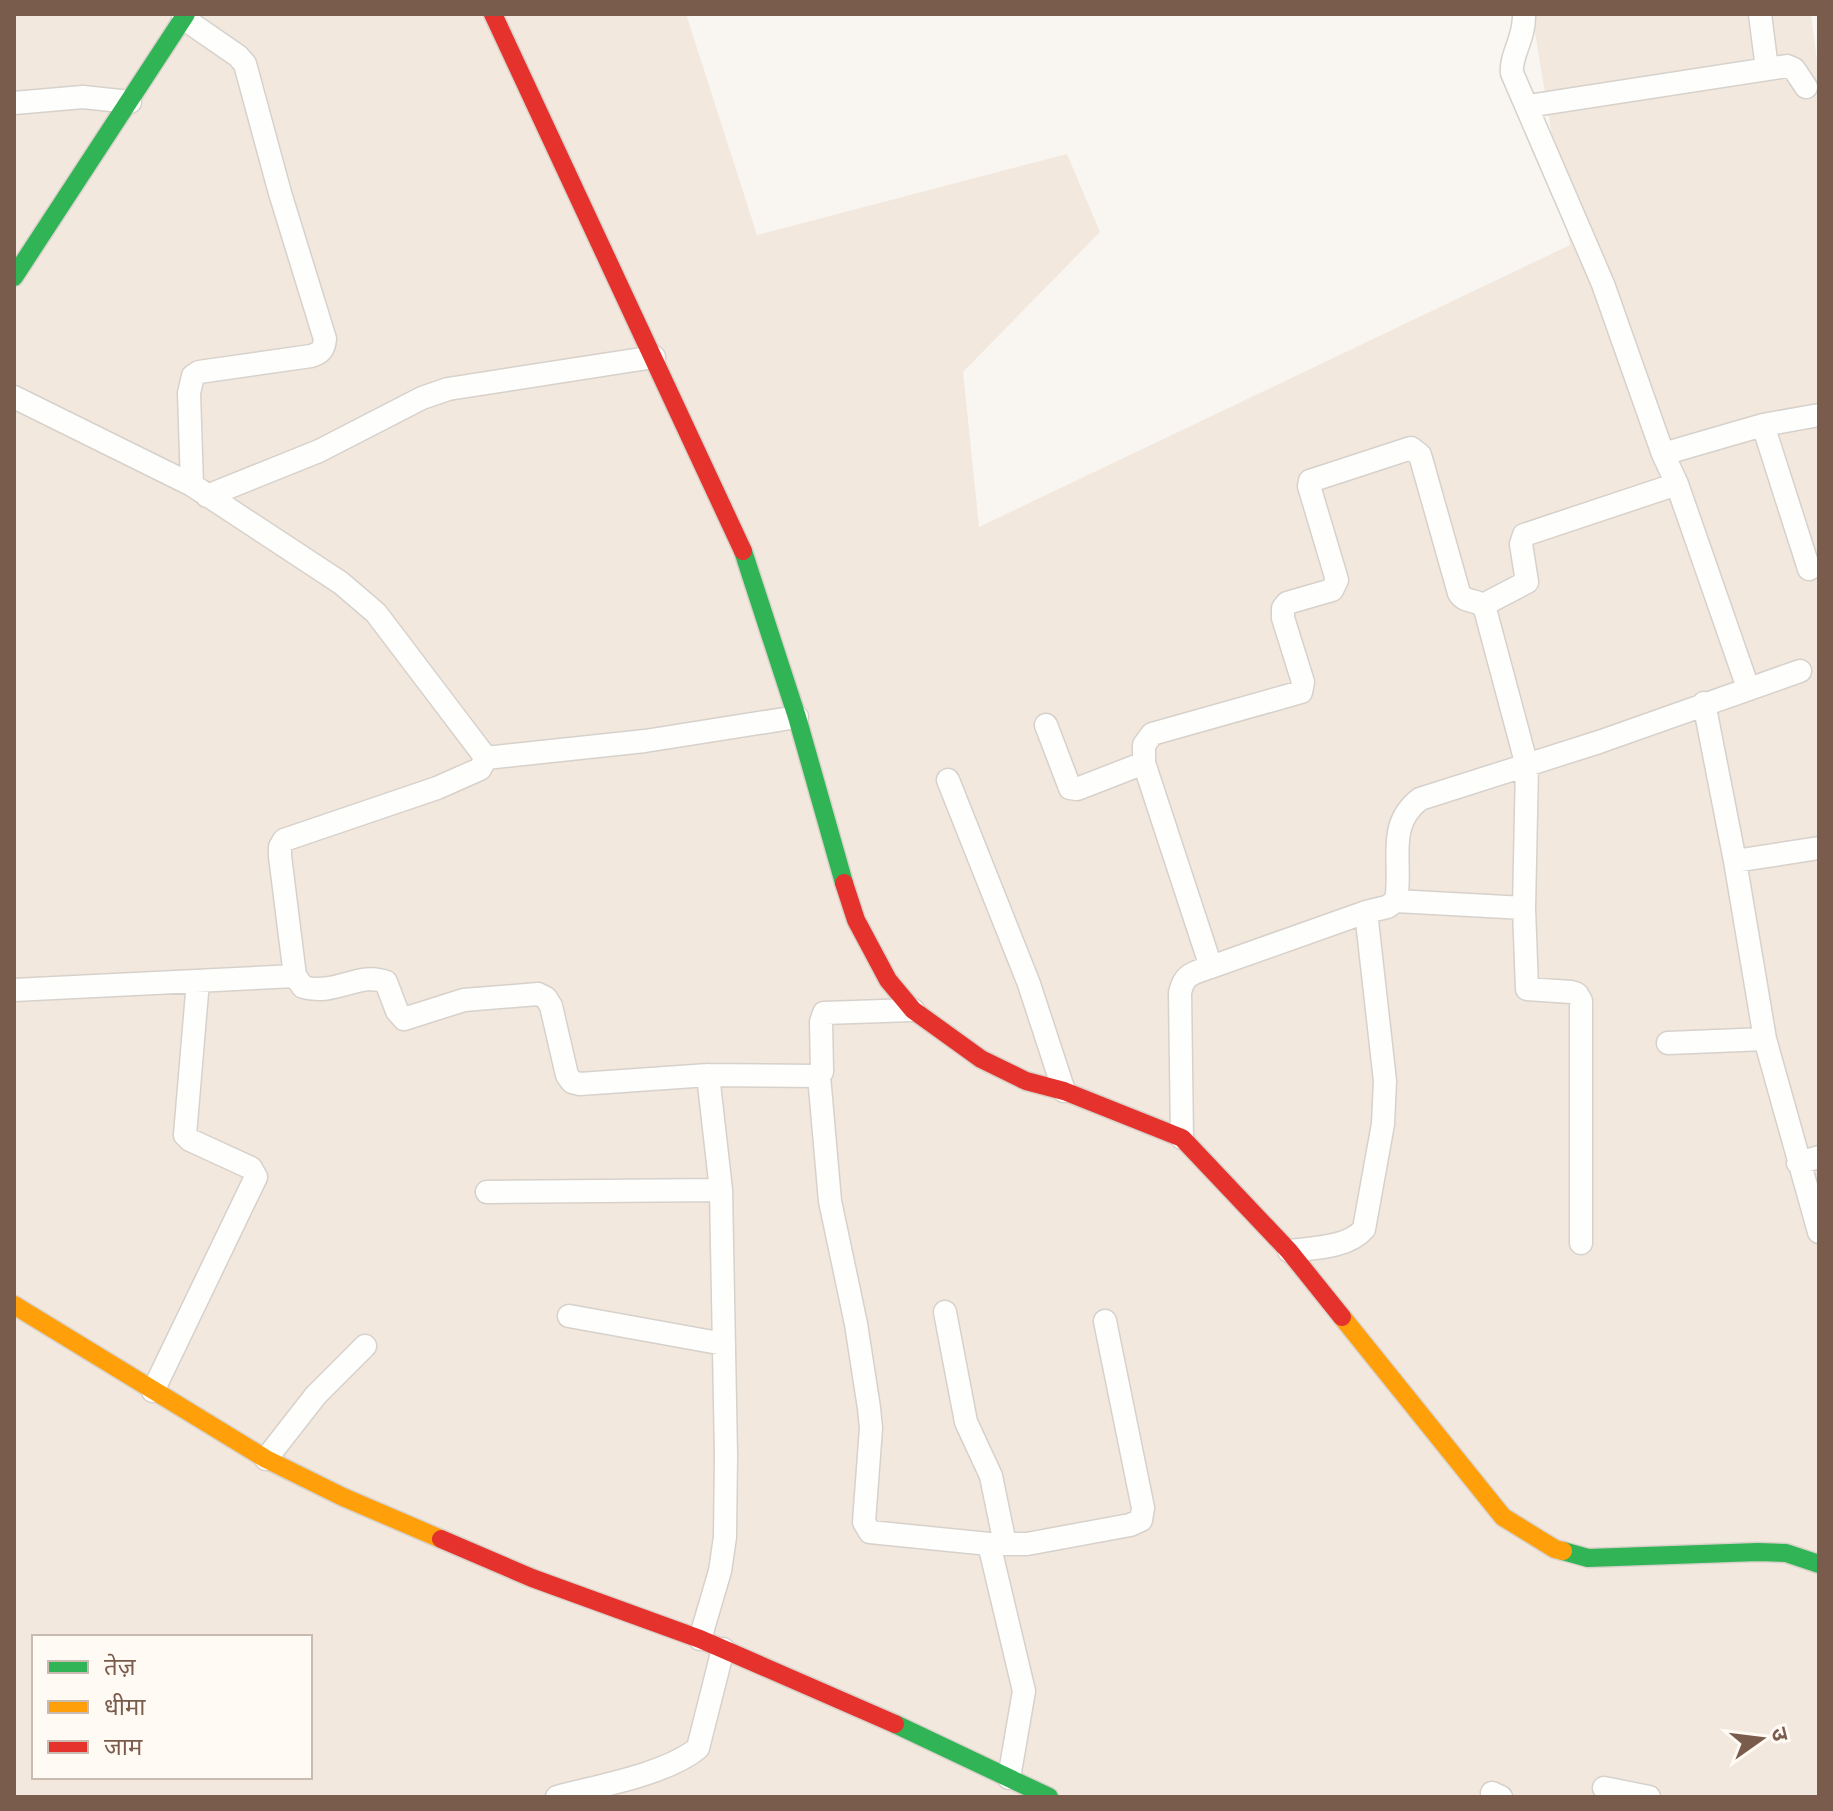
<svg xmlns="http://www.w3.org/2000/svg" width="1833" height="1811" font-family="Helvetica,'Noto Sans Devanagari',sans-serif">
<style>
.residential{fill:#f2e8de;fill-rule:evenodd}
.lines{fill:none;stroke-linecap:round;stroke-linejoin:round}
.street-casing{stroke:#d7d1cb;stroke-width:25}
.fast-casing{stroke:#d9d2cb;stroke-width:21}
.slow-casing{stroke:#d9d2cb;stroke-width:21}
.jam-casing{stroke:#d9d2cb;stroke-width:21}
.street{stroke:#fefefd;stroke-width:22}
.fast{stroke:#30b455;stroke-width:18}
.slow{stroke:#ff9f0a;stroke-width:18}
.jam{stroke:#e5322d;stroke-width:18}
</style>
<rect width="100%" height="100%" fill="#f9f5f0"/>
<path class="residential" d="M14 14H686L757 235 1067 154 1100 232 963 372 979 527 1570 245 1532 14H1811L1819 76V1797H14ZM34 1637H310V1777H34Z"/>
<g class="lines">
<g class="street-casing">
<path id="street" d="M1524 14C1525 39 1510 55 1512 73L1603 284 1663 454 1677 484 1748 688
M1760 14 1767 69
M183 18 238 56 245 64 280 193 325 339C324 349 321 353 311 356L199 372 193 376 189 393 192 485
M14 103 83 97 130 102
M1528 106 1787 66 1794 69 1806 87
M14 397 192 485 341 583 376 613 486 758 480 769 437 788 284 840 280 847V856L295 976 303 987C336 996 360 971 386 982L397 1011 404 1019 464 1000 538 994 546 998 551 1006 567 1075 572 1082 580 1084 708 1075 819 1076 822 1072 821 1022 824 1013 913 1010
M1763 425 1809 569
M1663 454 1763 425 1819 415
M207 496 319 451 422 398 448 389 654 357
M1483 605 1527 582 1521 544 1524 535 1677 484
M1704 703 1735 861 1765 1039 1819 1232
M1046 725 1070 788 1077 789 1144 763
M486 758 645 741 797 717
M948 780 1029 984 1064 1091
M1735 861 1819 848
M1396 901 1524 908
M1211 967 1144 763V745L1152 734 1301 692 1303 682 1283 618V608L1287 603 1332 590 1337 580 1309 486 1310 481 1411 448 1420 455 1459 593C1465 604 1479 598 1485 609L1527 766 1524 908 1527 989 1571 992 1577 994 1581 1001V1243
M14 990 295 976
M1668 1043 1765 1039
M819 1076 830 1201 856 1324 869 1408 871 1428 864 1522 870 1532 989 1544H1027L1130 1525 1141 1520 1143 1508 1105 1321
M1182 1138 1180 993C1184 973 1194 973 1211 967L1366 912 1387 907 1396 901C1403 862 1385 826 1420 799L1599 742 1800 671
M1798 1163 1819 1157
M487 1192 721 1190
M1289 1251C1312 1248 1348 1248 1364 1229L1383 1124 1385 1081 1366 912
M945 1312 966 1422 991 1476 1005 1544
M569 1316 724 1344
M153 1391 256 1177 251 1168 190 1140 185 1135 198 981
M266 1459 316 1395 365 1346
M989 1544 1024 1691 1009 1778
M700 1639 720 1571 725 1537 726 1455 721 1190 708 1075
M1604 1788 1649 1797
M1492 1793 1501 1797
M557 1797C598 1786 667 1774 698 1748L723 1649"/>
</g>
<g class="fast-casing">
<path id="fast" d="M14 277 186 14
M743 551 797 717 844 883
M1563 1551 1588 1558 1758 1552 1786 1553 1819 1564
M895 1724 1049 1797"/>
</g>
<g class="slow-casing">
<path id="slow" d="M14 1305 266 1459 343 1497 441 1539
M1342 1317 1503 1517 1555 1549 1563 1551"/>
</g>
<g class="jam-casing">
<path id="jam" d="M493 14 743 551
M844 883 856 920 888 980 913 1010 981 1059 1026 1081 1064 1091 1182 1138 1289 1251 1342 1317
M441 1539 532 1578 700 1639 895 1724"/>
</g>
<use href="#street" class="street"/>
<use href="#fast" class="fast"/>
<use href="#slow" class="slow"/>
<use href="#jam" class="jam"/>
</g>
<rect width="1833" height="1811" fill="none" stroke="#7a5c4d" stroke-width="32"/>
<rect x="32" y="1635" width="280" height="144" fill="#fffaf3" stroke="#cabbb1" stroke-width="2"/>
<rect x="48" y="1661" width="40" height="12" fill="#30b455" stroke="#cabbb1" stroke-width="2"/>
<text x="104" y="1675" font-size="24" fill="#7a5c4d">तेज़</text>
<rect x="48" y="1701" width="40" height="12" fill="#ff9f0a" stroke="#cabbb1" stroke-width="2"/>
<text x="104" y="1715" font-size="24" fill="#7a5c4d">धीमा</text>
<rect x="48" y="1741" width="40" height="12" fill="#e5322d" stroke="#cabbb1" stroke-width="2"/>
<text x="104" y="1755" font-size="24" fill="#7a5c4d">जाम</text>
<g transform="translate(1761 1739) rotate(76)" stroke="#fffaf3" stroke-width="6" paint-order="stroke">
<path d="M0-6L14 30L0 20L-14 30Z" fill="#7a5c4d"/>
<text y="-12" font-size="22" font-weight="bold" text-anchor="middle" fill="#7a5c4d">उ</text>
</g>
</svg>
